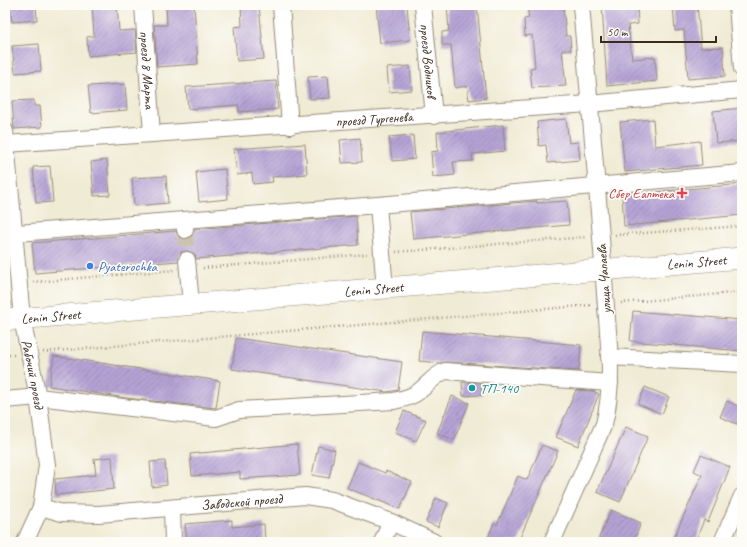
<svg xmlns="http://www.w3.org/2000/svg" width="747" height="547" font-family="Caveat,sans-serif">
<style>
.building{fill:url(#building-hatch)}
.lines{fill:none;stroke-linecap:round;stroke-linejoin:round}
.minor-tunnel{stroke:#ccc4b0;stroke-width:16;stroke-dasharray:16 8;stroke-linecap:butt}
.minor-casing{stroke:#968a79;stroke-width:18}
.major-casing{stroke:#968a79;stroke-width:22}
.path{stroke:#968a79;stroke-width:2.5;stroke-dasharray:1 3;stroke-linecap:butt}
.minor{stroke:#fff;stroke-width:16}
.major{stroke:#fff;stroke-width:21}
.health-dot{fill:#e0444e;stroke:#fdfcf7;stroke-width:1.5}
.shop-dot{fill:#3f7fe0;stroke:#fdfcf7;stroke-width:1.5}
.culture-dot{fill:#0f9aa8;stroke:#fdfcf7;stroke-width:1.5}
.labels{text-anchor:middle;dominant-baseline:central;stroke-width:3.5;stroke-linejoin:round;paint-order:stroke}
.street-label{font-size:14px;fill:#3b2a1e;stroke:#fdfcf7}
.health-label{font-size:14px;fill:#be3a42;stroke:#fdfcf7;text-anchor:end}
.shop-label{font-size:14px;fill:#366cbe;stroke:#fdfcf7;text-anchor:start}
.culture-label{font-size:14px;fill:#0d838f;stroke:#fdfcf7;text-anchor:start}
</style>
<defs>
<pattern id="building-hatch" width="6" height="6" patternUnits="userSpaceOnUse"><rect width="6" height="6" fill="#b6a3d6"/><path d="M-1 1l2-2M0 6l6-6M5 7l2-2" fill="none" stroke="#9585ad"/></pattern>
</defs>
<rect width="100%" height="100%" fill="#fdfcf7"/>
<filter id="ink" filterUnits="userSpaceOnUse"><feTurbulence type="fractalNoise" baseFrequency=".025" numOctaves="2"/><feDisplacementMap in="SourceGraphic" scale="8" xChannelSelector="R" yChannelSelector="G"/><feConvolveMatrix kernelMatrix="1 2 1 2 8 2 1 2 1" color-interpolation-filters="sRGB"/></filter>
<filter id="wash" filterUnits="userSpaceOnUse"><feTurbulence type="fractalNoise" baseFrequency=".012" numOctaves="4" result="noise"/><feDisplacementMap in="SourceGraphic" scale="16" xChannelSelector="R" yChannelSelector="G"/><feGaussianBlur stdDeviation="0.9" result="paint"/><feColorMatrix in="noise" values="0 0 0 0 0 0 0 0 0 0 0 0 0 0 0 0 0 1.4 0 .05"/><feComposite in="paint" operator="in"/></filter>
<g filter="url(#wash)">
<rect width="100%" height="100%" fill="#f0ebd4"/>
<g id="blocks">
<path class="building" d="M10 5H36L37 20 12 22Z
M92 5H117L119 31 135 30 137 52 88 56 87 37 94 36Z
M166 5H194L198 64 157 67 154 25H167Z
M241 5H259L264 59 237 61 234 27 242 26Z
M376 5H407L410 40 380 43Z
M447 5H477L486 98 469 100 467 86 455 88 451 45H442V32L449 31Z
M527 5H563L566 36H570L571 50H562L566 86 532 88 530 68 535 67 532 35 525 36 524 19 529 18Z
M602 5H637L638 24 628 25 632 59 655 57 657 81 607 86Z
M673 5H697L701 48 723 47 725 76 688 79 684 30 675 31Z
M39 44 41 71 15 73 12 46Z
M410 66 412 90 389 92 387 68Z
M328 76 330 98 310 99 308 77Z
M276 81 278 109 239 112 238 105 188 109 186 87Z
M125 84 127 110 91 113 88 86Z
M34 100V106H40L42 127 14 129 12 101Z
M742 108V141L716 143 713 111Z
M566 119 569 143 578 142 580 160 548 163 546 145 539 146 537 122Z
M653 119 655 146 700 141 702 165 625 172 620 122Z
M503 125 505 151 472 154 473 161 453 162 455 175 433 177 431 152 438 151 437 132Z
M413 135 415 159 392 161 389 137Z
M360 138 362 162 342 163 340 140Z
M305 144 307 174 272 177 273 182 253 184 252 173 237 175 234 149Z
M107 160 110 195 94 196 91 162Z
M50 166 53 202 36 203 33 167Z
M225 169 228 199 199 202 196 172Z
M166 176 168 203 134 206 132 178Z
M742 184V215L624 226 622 195Z
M537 201V203L567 201 569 225 413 239 410 212Z
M356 216 358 245 196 259 195 254 187 251 181 252 178 261 35 273 32 243 176 231 178 236 186 239 191 237 194 229Z
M633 311 742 320V351L630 341Z
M422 331 581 345 579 371 446 362 440 363 419 361Z
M236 338 402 362 398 390 387 392 232 369Z
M54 356 220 381 216 408 126 398 49 386Z
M462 382 481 383 482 395 463 396Z
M645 387 669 397 662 414 638 404Z
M576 390 593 391 599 394 578 446 556 437Z
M452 396 469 403 454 440 437 433Z
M727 401 742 408V426L720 417Z
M404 411 426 420 416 441 395 432Z
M626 427 648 436 620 502 597 492Z
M297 444 300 475 240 479V472L192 476 190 454Z
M542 445 558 451 518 542H486L494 523 497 525 518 476 527 480Z
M318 446 335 450 329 478 312 475Z
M701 455 730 467 708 522 704 520 695 542H672L702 475 694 471Z
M112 457 114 489 56 495 55 479 96 475 94 459Z
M165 461 167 485 152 487 150 462Z
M358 462 385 473 386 471 412 482 400 509 347 488Z
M436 498 448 503 438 527 426 522Z
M611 510 641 523 633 542H597Z
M232 520V527L264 524 265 542H187L185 524Z"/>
</g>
</g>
<g filter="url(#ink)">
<use href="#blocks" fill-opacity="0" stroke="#968a79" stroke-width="1"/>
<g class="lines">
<path class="minor-tunnel" d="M185 230 187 260"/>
<g class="minor-casing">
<g id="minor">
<path id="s1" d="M143 5 152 134"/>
<path d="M281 5 290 126"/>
<path id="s2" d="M423 5 434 116"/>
<path d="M737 5 742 69"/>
<path id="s3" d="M5 131 22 319 38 397 47 465 41 507 25 542"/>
<path id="s4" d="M6 144 589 104 742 90"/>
<path d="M378 205 385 289"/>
<path d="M185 230 184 220 378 205 742 173"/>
<path d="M5 234 184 220"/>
<path d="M187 260 191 305"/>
<path d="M609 357 742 364"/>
<path d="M5 400 38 397 216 418 239 410 394 401C402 399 410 398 418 392 428 385 433 376 445 371L610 383"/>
<path id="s5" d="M41 507 62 513 99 514 305 496 332 500 391 522 434 542"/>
<path d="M172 508 173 542"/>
<path d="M382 542 391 522"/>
<path d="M552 542 604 424C615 382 608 337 605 294 599 198 589 101 581 5"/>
<path d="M722 542 742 496"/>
</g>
</g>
<g class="major-casing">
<g id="major">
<path id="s6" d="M5 320 742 258"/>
</g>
</g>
<path class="path" d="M615 235 742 226
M396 252 587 237
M203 268 367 254
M33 282 174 270
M621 303 742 292
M43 352 592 305
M5 355H14"/>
<use href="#minor" class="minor"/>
<use href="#major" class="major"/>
</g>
</g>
<path class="health-dot" d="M680 187h4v4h4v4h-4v4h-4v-4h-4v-4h4z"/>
<circle class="shop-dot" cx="90" cy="266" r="4"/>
<circle class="culture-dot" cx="472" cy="388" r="4"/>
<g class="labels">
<g class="street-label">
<text stroke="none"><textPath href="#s2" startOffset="56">проезд Водников</textPath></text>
<text stroke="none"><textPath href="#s1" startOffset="65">проезд 8 Марта</textPath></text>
<text stroke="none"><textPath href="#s4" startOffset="369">проезд Тургенева</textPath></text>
<text stroke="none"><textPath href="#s6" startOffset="694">Lenin Street</textPath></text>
<text transform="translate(604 279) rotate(-94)">улица Чапаева</text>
<text stroke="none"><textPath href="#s6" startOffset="370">Lenin Street</textPath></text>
<text stroke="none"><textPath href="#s6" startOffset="46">Lenin Street</textPath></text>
<text stroke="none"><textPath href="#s3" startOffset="245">Рабочий проезд</textPath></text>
<text stroke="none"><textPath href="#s5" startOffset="202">Заводской проезд</textPath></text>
</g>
<g class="health-label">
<text x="674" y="193">Сбер Еаптека</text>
</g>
<g class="shop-label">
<text x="98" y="266">Pyaterochka</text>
</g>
<g class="culture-label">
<text x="480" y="388">ТП-140</text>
</g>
</g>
<rect width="747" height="547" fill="none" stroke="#fdfcf7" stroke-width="20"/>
<path d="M601 36v6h115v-6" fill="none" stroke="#3b2a1e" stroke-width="2"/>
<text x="607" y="36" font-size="12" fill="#3b2a1e" stroke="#fdfcf7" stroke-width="3" paint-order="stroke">50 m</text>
</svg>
